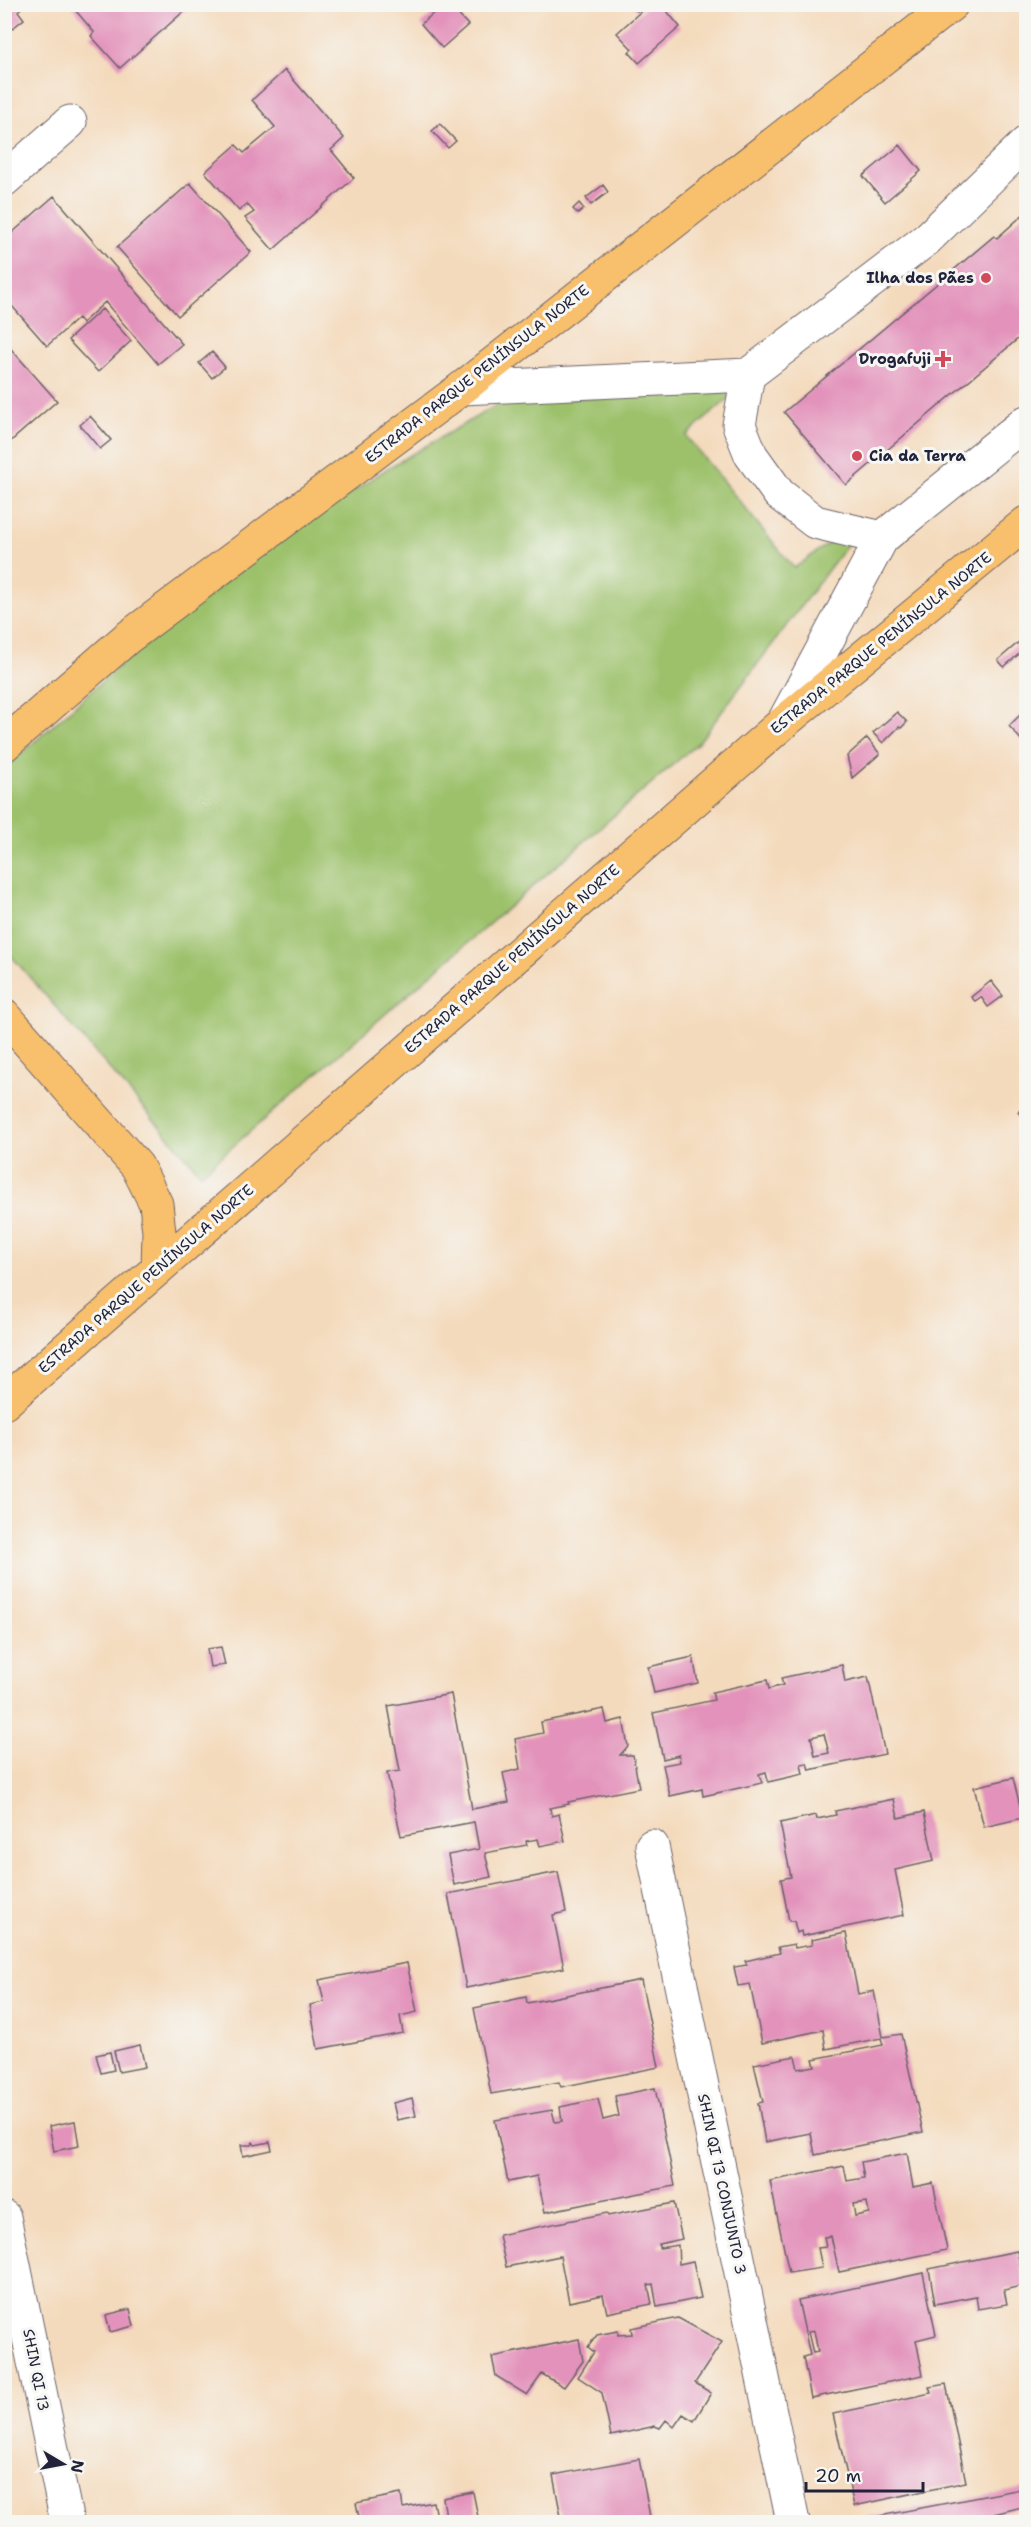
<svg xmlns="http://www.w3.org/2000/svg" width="1031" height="2527" font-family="'Shantell Sans',sans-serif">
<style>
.green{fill:#9cc16b;stroke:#5f7253;stroke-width:1.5}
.building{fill:#e393bb;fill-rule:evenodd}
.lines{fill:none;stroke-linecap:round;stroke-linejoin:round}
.minor-casing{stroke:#6c6268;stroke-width:35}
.major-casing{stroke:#6c6268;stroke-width:35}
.minor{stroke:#fff;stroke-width:33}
.major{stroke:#f8bf6c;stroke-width:33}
.poi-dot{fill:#d1495b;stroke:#f6f6f2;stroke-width:2}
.labels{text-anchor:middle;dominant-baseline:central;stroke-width:6;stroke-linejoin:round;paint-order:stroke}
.poi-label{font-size:15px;font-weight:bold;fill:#22223b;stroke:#f6f6f2;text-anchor:end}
.street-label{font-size:15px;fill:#22223b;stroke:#f6f6f2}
</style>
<rect width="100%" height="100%" fill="#f6f6f2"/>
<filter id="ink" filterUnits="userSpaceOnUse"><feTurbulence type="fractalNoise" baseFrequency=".0167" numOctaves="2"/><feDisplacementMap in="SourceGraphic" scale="12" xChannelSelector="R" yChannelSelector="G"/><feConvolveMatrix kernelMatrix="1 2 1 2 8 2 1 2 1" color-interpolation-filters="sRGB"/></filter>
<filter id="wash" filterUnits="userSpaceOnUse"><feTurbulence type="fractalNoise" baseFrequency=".008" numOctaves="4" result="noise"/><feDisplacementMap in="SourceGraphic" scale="24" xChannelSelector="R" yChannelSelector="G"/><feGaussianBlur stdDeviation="1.35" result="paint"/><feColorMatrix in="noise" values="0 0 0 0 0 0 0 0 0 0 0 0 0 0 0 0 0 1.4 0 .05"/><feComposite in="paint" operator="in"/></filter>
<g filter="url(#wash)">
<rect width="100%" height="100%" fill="#f4dabc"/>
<path class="green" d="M738 390 686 436 794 568 842 534 853 537 699 742 201 1174 5 949 4 769 118 667 260 554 388 468 502 402Z"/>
<g id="blocks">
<path class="building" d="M4 4H25L18 11 24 19 4 35Z
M70 4H192L120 68 91 36 94 32Z
M631 4H644L637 11Z
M649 4H661L680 27 639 63 629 52 632 49 617 33Z
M443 5H449L468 25 442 48 421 24Z
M285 70 344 138 331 150 354 178 273 250 245 218 254 212 247 204 239 211 205 172 236 145 244 153 275 127 252 100Z
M440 124 456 141 448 148 432 131Z
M900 145 921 171 885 202 863 176Z
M190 183 251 252 178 316 117 247Z
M603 185 608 192 591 205 586 198Z
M54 196 182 344 158 364 105 302 82 323 78 318 47 346 4 297V240Z
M579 203 584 209 578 214 573 209Z
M1026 212V332L846 485 784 412 994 236 997 238Z
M102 309 131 341 98 372 68 340Z
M4 341 57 401 4 447Z
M212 352 225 367 212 378 199 363Z
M90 416 111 440 100 449 80 425Z
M1026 636V648L1004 667 998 660Z
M897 712 907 722 901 728 899 727 883 743 873 733Z
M1021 714 1026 719V739L1023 742 1009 726Z
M867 738 880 754 852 778 847 756Z
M991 981 1003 996 988 1007 981 997 975 1001 971 997Z
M1026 1105V1122L1018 1112Z
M221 1647 225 1665 210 1667 207 1649Z
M693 1657 698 1683 654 1693 648 1667Z
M842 1665 845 1682 868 1677 885 1754 809 1770 807 1763 801 1764 803 1774 768 1782 766 1772 759 1774 762 1783 703 1796 702 1789 670 1796 663 1765 680 1762 679 1755 663 1759 653 1713 714 1700 712 1692 767 1680 769 1689 783 1685 781 1678ZM824 1734 829 1753 815 1756 811 1737Z
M451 1694 472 1809 509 1802 503 1773 520 1769 515 1739 543 1733 541 1722 604 1709 607 1723 623 1719 628 1746 620 1755H633L639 1788 568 1802 569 1804 550 1808 552 1816 559 1814 565 1841 540 1846 538 1839 526 1841 527 1845 485 1853 491 1877 454 1885 448 1855 479 1849 474 1822 401 1836 387 1773 400 1771 388 1706Z
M1013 1778 1023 1818 984 1827 974 1787Z
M894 1799 898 1818 924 1812 934 1861 895 1870 904 1915 802 1936 801 1931 797 1933 794 1921H789L781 1879 791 1877 780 1823 816 1815 817 1819 836 1815 835 1811Z
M558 1872 566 1912 553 1915 564 1968 466 1988 448 1894Z
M846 1933 858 1994 874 1991 883 2037 901 2034 923 2132 815 2155 811 2133 765 2142 758 2103 763 2102 754 2064 795 2056 798 2069 815 2066 813 2059 883 2045 881 2038 826 2049 823 2030 762 2043 750 1984 738 1986 734 1967 747 1965 745 1961 780 1953 778 1947 794 1944 795 1948 812 1945 811 1940Z
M407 1963 417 2012 400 2016 403 2033 318 2049 310 2005 324 2002 319 1980Z
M641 1980 659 2067 561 2087 559 2082 491 2094 474 2008 526 1997 527 2003Z
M140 2045 145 2067 119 2072 114 2051Z
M110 2052 114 2070 101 2073 96 2055Z
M655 2088 675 2186 545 2212 537 2176 508 2182 495 2120 552 2110 555 2122 562 2121 560 2107 598 2099 603 2120 619 2116 615 2096Z
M412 2098 416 2116 397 2120 393 2103Z
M75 2121 79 2146 54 2151 49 2126Z
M253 2142 255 2145 270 2142 272 2150 243 2156 241 2145H251Z
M907 2153 913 2187 933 2183 947 2250 839 2272 831 2236 824 2237 826 2247 818 2248 822 2268 789 2273 770 2181 844 2166 847 2181 864 2178 861 2162ZM867 2202 869 2213 855 2216 853 2204Z
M674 2203 682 2239 659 2244V2248L678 2245 679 2264 693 2261 701 2298 657 2307 653 2284 648 2285 652 2304 607 2313 603 2295 569 2302 560 2256 506 2267 499 2235 607 2213 608 2216Z
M1017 2251 1025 2285 1004 2290 1007 2304 978 2309 976 2296 935 2304 929 2269Z
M923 2273 936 2335 916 2340 923 2375 811 2398 803 2357 810 2355 798 2300ZM814 2331 818 2352 813 2353 808 2332Z
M130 2309 134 2326 110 2332 106 2315Z
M678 2318 722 2342 695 2383 711 2393 694 2421 683 2414 674 2427 666 2420 660 2428 655 2426 611 2436 602 2393 578 2377 594 2352 588 2347 597 2335 618 2331V2335L632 2334 631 2328Z
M579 2339 583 2361 564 2387 542 2374 527 2395 496 2376 492 2357Z
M946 2384 966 2482 854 2506 833 2414 931 2393 929 2387Z
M639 2459 651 2522H562L553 2475Z
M1026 2488V2506L994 2514 997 2522H858V2520Z
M473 2492 479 2522H447L443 2498Z
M401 2494 403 2508 433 2502 437 2522H360L356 2503Z"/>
</g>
</g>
<g filter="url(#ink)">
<use href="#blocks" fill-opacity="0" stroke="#6c6268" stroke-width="1.5"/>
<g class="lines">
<g class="minor-casing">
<path id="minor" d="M4 180 70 122
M748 375 739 425 751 455 779 494 815 522 882 538
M462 388 748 375 927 239 1026 143
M783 723 882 538 1026 422
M652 1846 793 2522
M4 2217 67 2522"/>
</g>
<g class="major-casing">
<path id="major" d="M4 745 127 638 462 388 952 4
M4 1015 137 1166 156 1204 159 1232 158 1268
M4 1403 783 723 1026 523"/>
</g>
<use href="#minor" class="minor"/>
<use href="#major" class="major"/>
</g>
</g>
<g class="poi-dot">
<circle cx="986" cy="278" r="6"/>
<path d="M940 350h6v6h6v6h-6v6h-6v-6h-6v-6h6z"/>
<circle cx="857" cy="456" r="6"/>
</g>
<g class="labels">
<g class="poi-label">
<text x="974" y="278">Ilha dos Pães</text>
<text x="931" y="359">Drogafuji</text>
<text x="869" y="456" text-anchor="start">Cia da Terra</text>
</g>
<g class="street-label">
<text transform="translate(477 374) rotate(-38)">ESTRADA PARQUE PENÍNSULA NORTE</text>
<text transform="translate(881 643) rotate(-39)">ESTRADA PARQUE PENÍNSULA NORTE</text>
<text transform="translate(512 959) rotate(-41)">ESTRADA PARQUE PENÍNSULA NORTE</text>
<text transform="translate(146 1279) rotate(-41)">ESTRADA PARQUE PENÍNSULA NORTE</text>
<text transform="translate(722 2184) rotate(78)">SHIN QI 13 CONJUNTO 3</text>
<text transform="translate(36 2370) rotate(79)">SHIN QI 13</text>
</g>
</g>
<rect width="1031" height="2527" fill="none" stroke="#f6f6f2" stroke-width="24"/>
<g transform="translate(63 2464) rotate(100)" stroke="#f6f6f2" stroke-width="4.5" paint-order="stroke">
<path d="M0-4.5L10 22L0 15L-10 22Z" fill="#22223b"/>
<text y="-9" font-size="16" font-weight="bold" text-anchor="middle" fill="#22223b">N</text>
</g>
<path d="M806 2482v9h117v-9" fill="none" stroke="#22223b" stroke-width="3"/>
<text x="815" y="2482" font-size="18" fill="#22223b" stroke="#f6f6f2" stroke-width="4.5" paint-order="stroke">20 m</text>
</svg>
